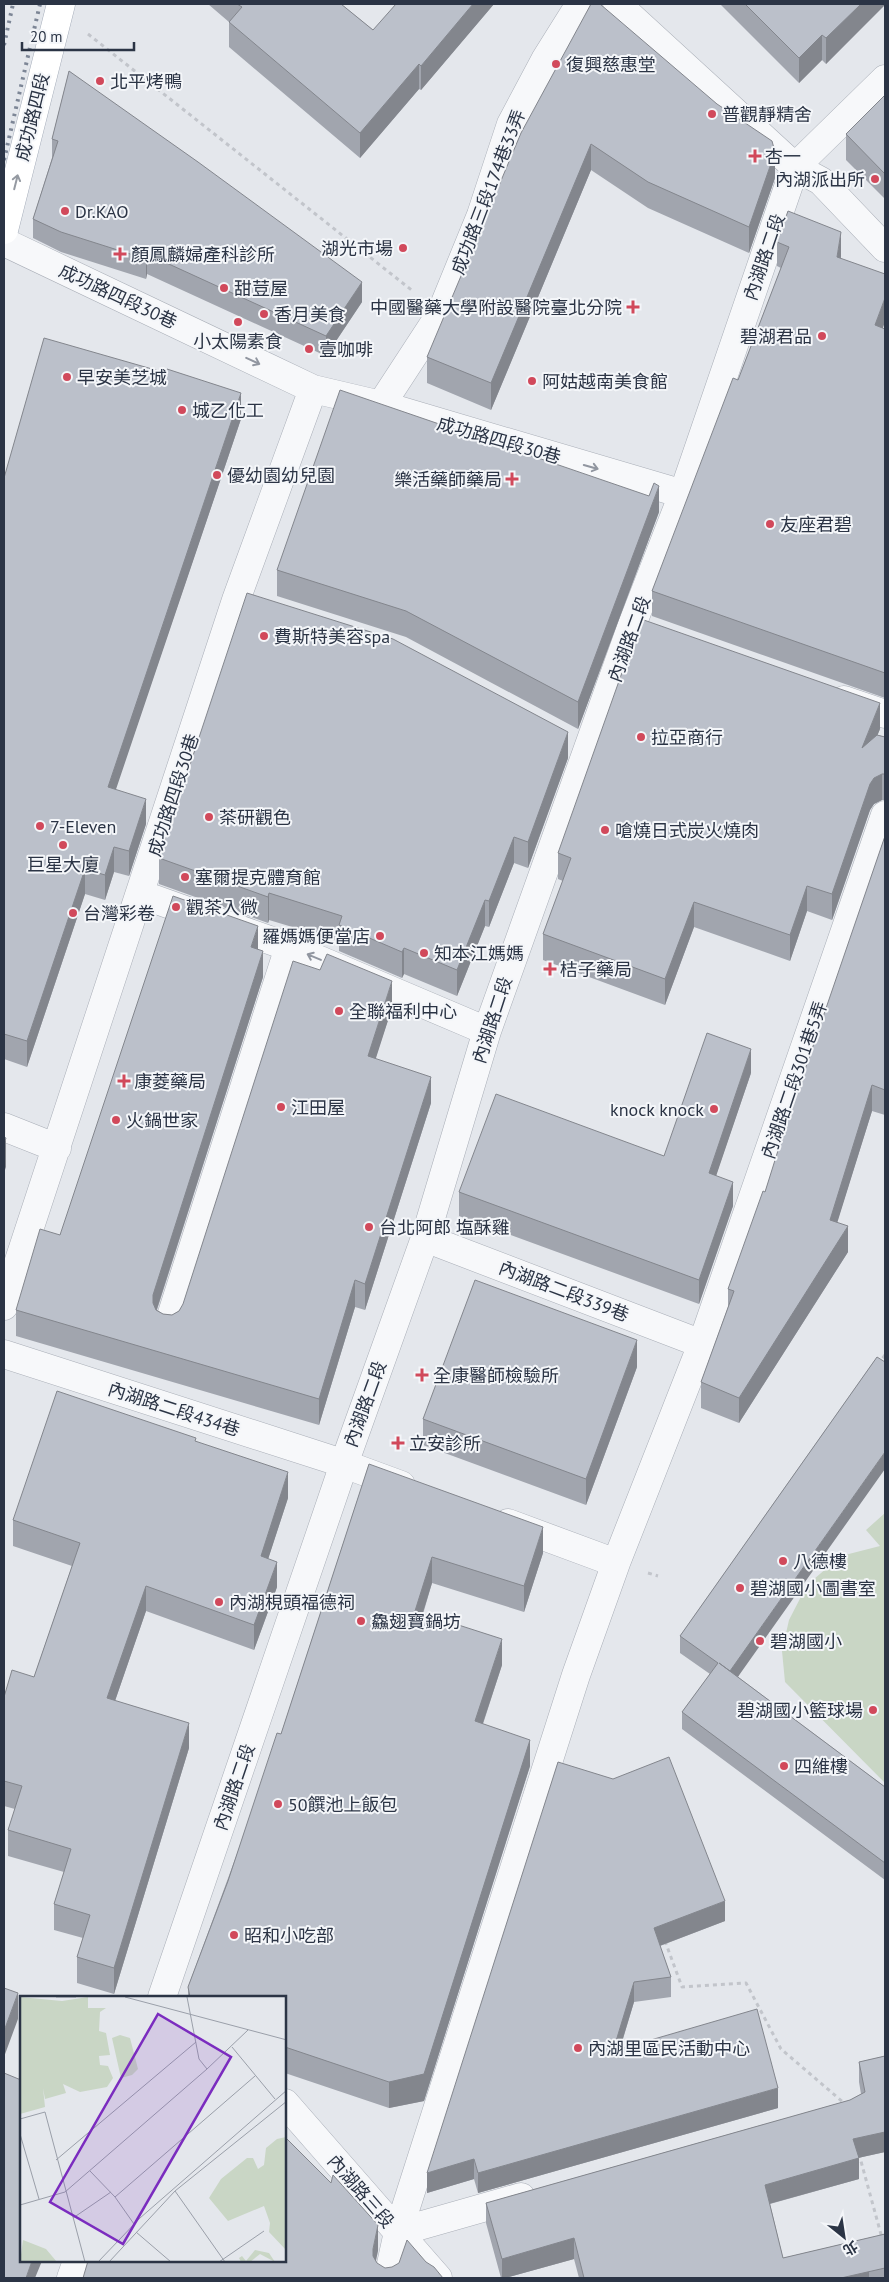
<svg xmlns="http://www.w3.org/2000/svg" width="889" height="2282" font-family="'PT Sans','Noto Sans TC',sans-serif">
<style>
.green{fill:#c9d6c5}
.lines{fill:none;stroke-linecap:round;stroke-linejoin:round}
.minor-casing{stroke:#a9aeb7;stroke-width:29}
.major-casing{stroke:#a3abb8;stroke-width:29}
.path{stroke:#c2c5cb;stroke-width:3;stroke-dasharray:4 4;stroke-linecap:butt}
.minor{stroke:#f7f8fa;stroke-width:28}
.major{stroke:#fff;stroke-width:28}
.rail{stroke:#7d8696;stroke-width:4;stroke-dasharray:2.5 5;stroke-linecap:butt}
.wall{fill:#a1a5ae}
.shaded-wall{fill:#83868d}
.building{fill:#bbc0ca;stroke:#83868d}
.oneway{stroke:#959aa2}
.oneway2{stroke:#9196a0}
.poi-dot{fill:#d1495b;stroke:#f4f6f9;stroke-width:2}
.labels{text-anchor:middle;dominant-baseline:central;stroke-width:4;stroke-linejoin:round;paint-order:stroke}
.poi-label{font-size:18px;fill:#2b3445;stroke:#f4f6f9;text-anchor:start}
.street-label{font-size:18px;fill:#2b3445;stroke:#f4f6f9}
.inset-road{fill:none;stroke:#9a9fa9;stroke-width:1}
.view{fill:#7b2cbf;fill-opacity:0.15;stroke:#7b2cbf;stroke-width:2.5}
.inset-edge{fill:none;stroke:#2b3445;stroke-width:2.5}
</style>
<rect width="100%" height="100%" fill="#e4e7ec"/>
<path class="green" d="M885 1513V1783L785 1682 782 1651 789 1620 807 1585 841 1556 880 1546 866 1530Z"/>
<g class="lines">
<g class="minor-casing">
<path id="minor" d="M617 4 795 167 821 181 885 248
M4 242 313 389 381 405 683 494
M381 405 441 313 481 215 511 124 545 60 580 4
M844 700 885 714
M140 894 289 947 487 1031
M4 1127 57 1148
M425 1238 702 1344
M4 1306 236 600 313 389
M168 1326 289 947
M4 1354 333 1460 401 1485
M508 1523 616 1563
M162 1997 344 1464 425 1238 487 1031 632 625 683 494 795 167 885 79
M285 2103 438 2278
M398 2232 521 2197
M71 2278 77 2261
M388 2278 398 2232 576 1675 616 1563 702 1344 885 815"/>
</g>
<g class="major-casing">
<path id="major" d="M4 230 61 4"/>
</g>
<path class="path" d="M88 34 414 292
M885 1355 882 1359 885 1361
M648 1573 658 1576
M665 1941 682 1987 746 1983 781 2049 844 2103
M859 2154 882 2238"/>
<use href="#minor" class="minor"/>
<use href="#major" class="major"/>
<path class="rail" d="M4 45 13 4
M4 160 40 4"/>
</g>
<path class="wall" d="M208 4H341L373 30 494 4 421 90 419 89 360 158 229 47V22Z
M591 4 775 178 749 253 648 208 591 170 491 410 427 383V357Z
M720 4H885L826 64 822 60 799 83Z
M69 71 362 302 326 356 147 274 146 279 61 252 33 238V219L52 158V139Z
M885 95V199L846 160V134Z
M777 242 841 256V259L883 328 885 329V698L652 616V591L738 380 781 268 777 266Z
M241 419 115 790 146 824 129 876 114 872 105 900 85 894 27 1067 4 1059V478Z
M649 496 659 512 578 729 406 637 277 596V570Z
M880 729 877 735 885 737V800H882L874 804 870 810 832 920 807 911 790 961 694 927 665 1005 543 960V934L563 881 558 879V853Z
M568 758 528 868 514 863 489 927 485 926 457 996 404 974 402 978 339 951V941L269 920 268 923 159 884V858Z
M885 836V1115L872 1111 837 1222 848 1252 739 1423 701 1408V1382L728 1307V1289L765 1192Z
M258 949 263 977 157 1310 163 1314 172 1315 179 1311 392 1008 375 1059 431 1103 365 1310 355 1307 319 1425 16 1336V1310L60 1235Z
M751 1073 716 1175 733 1206 699 1304 459 1216V1192L664 1156Z
M877 1357 738 1677 885 1787V1880L682 1729V1712L710 1674 680 1653V1636Z
M637 1367 586 1505 423 1445V1419Z
M196 1441 288 1498 268 1559 277 1587 254 1650 146 1611 115 1701 189 1748 114 1994 77 1983V1957L83 1938 54 1930V1904L64 1872 8 1856V1830L15 1809 4 1806V1697L34 1677 72 1566 13 1546V1520Z
M369 1464 543 1553 524 1612 432 1583 423 1614 502 1665 483 1724 530 1766 424 2101 389 2108 285 2073V1997H188V1987L281 1734Z
M558 1762 725 1921 660 1946 671 1977V1997L634 2002 620 2049 778 2108 478 2193 474 2179 427 2193Z
M885 2056V2152L858 2158 859 2179 770 2204 783 2258 885 2234V2278H579L574 2259 505 2278H501L486 2223V2203L850 2100 861 2094 859 2082V2062Z"/>
<path class="shaded-wall" d="M473 4H494L421 90V66Z
M861 4H885V5L826 64V38Z
M822 35V60L799 83V58Z
M419 64V89L360 158V133Z
M591 144V170L491 410V383Z
M775 152V178L749 253V227Z
M841 232V256L837 282V257Z
M147 254V274L146 279V259Z
M362 282V302L326 356V336Z
M885 298V322L875 350V325Z
M241 393V419L108 813V787Z
M659 486V512L578 729V702Z
M880 703V729L862 774V748Z
M568 732V758L528 868V842Z
M882 774V800L874 804 870 810 832 920V894L870 784 874 778Z
M146 799V824L129 876V851Z
M514 837V863L489 927V901Z
M114 847V872L105 900V875Z
M85 869V894L27 1067V1041Z
M807 886V911L790 961V935Z
M269 893V920L268 923V897Z
M485 900V926L457 996V970Z
M694 902V927L665 1005V979Z
M258 926V953L251 947Z
M404 948V974L402 978V952Z
M263 951V977L153 1321V1295Z
M392 981V1008L368 1083V1056Z
M751 1049V1073L709 1197V1173Z
M431 1077V1103L365 1310V1284Z
M872 1085V1111L830 1246V1220Z
M6 1138V1167L4 1173V1144Z
M733 1182V1206L699 1304V1280Z
M848 1226V1252L739 1423V1398Z
M355 1280V1307L319 1425V1399Z
M637 1340V1367L586 1505V1479Z
M885 1452V1469L730 1688V1671Z
M288 1472V1498L261 1581V1556Z
M543 1527V1553L524 1612V1586Z
M432 1557V1583L415 1638V1611Z
M277 1562V1587L254 1650V1625Z
M146 1586V1611L107 1724V1698Z
M502 1639V1665L475 1747V1721Z
M189 1723V1748L114 1994V1968Z
M530 1740V1766L424 2101 389 2108V2082Z
M725 1901V1921L654 1948V1928Z
M634 1982V2002L613 2071V2051Z
M18 1993V2019L4 2057V2031Z
M778 2088V2108L478 2193V2173Z
M885 2132V2152L853 2159V2139Z
M859 2158V2179L765 2205V2185Z
M474 2159V2179L427 2193V2173Z
M378 2225V2251L373 2275V2249Z
M574 2238V2259L505 2278H502V2259Z
M32 2261H42L35 2278H26Z
M869 2271V2278H841Z"/>
<path class="building" d="M237 4H341L373 30 396 4H473L421 66 419 64 360 133 229 22 242 7Z
M591 4H600L717 104 772 141 775 152 749 227 648 182 591 144 491 383 427 357 521 133Z
M745 4H861L826 38 822 35 799 58Z
M69 71 198 162 362 282 326 336 147 254 146 259 61 232 33 219 58 141 52 139Z
M885 95V174L846 134Z
M788 211 841 232 837 257 885 274V298L875 325 885 329V673L652 591 733 378 738 380 789 247 777 242Z
M44 338 166 373 167 369 241 393 108 787 146 799 129 851 114 847 105 875 85 869 27 1041 4 1034V478Z
M340 390 649 496 654 483 659 486 578 702 406 611 277 570Z
M247 593 393 639 568 732 528 842 514 837 489 901 485 900 457 970 404 948 402 952 339 925 342 916 269 893 268 897 159 858Z
M641 619 880 703 862 748 877 735 885 737V774H882L874 778 870 784 832 894 807 886 790 935 694 902 665 979 543 934 571 858 558 853Z
M885 836V1090L872 1085 830 1220 848 1226 739 1398 701 1382 734 1291 728 1289 763 1191 765 1192 786 1125Z
M173 896 258 926 251 947 263 951 153 1295V1303L156 1310 163 1314 172 1315 179 1311 183 1304 293 961 320 970 327 954 392 981 368 1056 431 1077 365 1284 355 1280 319 1399 16 1310 40 1229 60 1235Z
M707 1033 751 1049 709 1173 733 1182 699 1280 459 1192 496 1094 664 1156Z
M4 1137 6 1138 4 1144Z
M475 1280 637 1340 586 1479 423 1419Z
M877 1357 885 1362V1452L730 1671 719 1663 885 1787V1863L682 1712 718 1663 680 1636Z
M57 1391 196 1438 195 1441 288 1472 261 1556 277 1562 254 1625 146 1586 107 1698 189 1723 114 1968 77 1957 90 1915 54 1904 71 1849 8 1830 22 1786 4 1781V1697L12 1670 34 1677 80 1543 13 1520Z
M369 1464 543 1527 524 1586 432 1557 415 1611 502 1639 475 1721 530 1740 424 2074 389 2082 285 2047V1997H190L188 1987 228 1881 277 1733 281 1734Z
M669 1757 725 1901 654 1928 671 1977 634 1982 613 2051 757 2009 778 2088 478 2173 474 2159 427 2173 558 1762 613 1779Z
M4 1988 18 1993 4 2031Z
M885 2056V2132L853 2139 859 2158 765 2185 783 2258 885 2234V2268L841 2278H584L574 2238 502 2259 486 2203 850 2100 865 2092 859 2062Z
M4 2073 21 2080V2261H32L26 2278H4Z
M285 2137 331 2183 333 2175 378 2225 373 2249V2256L377 2263 385 2268 392 2267 399 2263 407 2240 426 2262 434 2267 443 2278H83L88 2261H285Z"/>
<defs><path id="oneway-shaft" d="M-6 0H5M1.5-3L5.5 0L1.5 3" fill="none" stroke-width="1.6" stroke-linecap="round" stroke-linejoin="round" transform="scale(1.25)"/></defs>
<use class="oneway" href="#oneway-shaft" transform="translate(16 182) rotate(-76)"/>
<g class="oneway2">
<use href="#oneway-shaft" transform="translate(253 361) rotate(25)"/>
<use href="#oneway-shaft" transform="translate(591 467) rotate(16)"/>
<use href="#oneway-shaft" transform="translate(314 957) rotate(-157)"/>
</g>
<g class="poi-dot">
<circle cx="556" cy="64" r="5"/>
<circle cx="100" cy="81" r="5"/>
<circle cx="712" cy="114" r="5"/>
<path d="M752.5 148.5h5v5h5v5h-5v5h-5v-5h-5v-5h5z"/>
<circle cx="875" cy="179" r="5"/>
<circle cx="65" cy="211" r="5"/>
<circle cx="403" cy="248" r="5"/>
<path d="M117.5 246.5h5v5h5v5h-5v5h-5v-5h-5v-5h5z"/>
<circle cx="224" cy="288" r="5"/>
<path d="M630.5 299.5h5v5h5v5h-5v5h-5v-5h-5v-5h5z"/>
<circle cx="264" cy="314" r="5"/>
<circle cx="238" cy="322" r="5"/>
<circle cx="822" cy="336" r="5"/>
<circle cx="309" cy="349" r="5"/>
<circle cx="67" cy="377" r="5"/>
<circle cx="532" cy="381" r="5"/>
<circle cx="182" cy="410" r="5"/>
<circle cx="217" cy="475" r="5"/>
<path d="M509.5 471.5h5v5h5v5h-5v5h-5v-5h-5v-5h5z"/>
<circle cx="770" cy="524" r="5"/>
<circle cx="264" cy="636" r="5"/>
<circle cx="641" cy="737" r="5"/>
<circle cx="209" cy="817" r="5"/>
<circle cx="40" cy="826" r="5"/>
<circle cx="605" cy="830" r="5"/>
<circle cx="63" cy="845" r="5"/>
<circle cx="185" cy="877" r="5"/>
<circle cx="176" cy="907" r="5"/>
<circle cx="73" cy="913" r="5"/>
<circle cx="380" cy="936" r="5"/>
<circle cx="424" cy="953" r="5"/>
<path d="M547.5 961.5h5v5h5v5h-5v5h-5v-5h-5v-5h5z"/>
<circle cx="339" cy="1011" r="5"/>
<path d="M121.5 1073.5h5v5h5v5h-5v5h-5v-5h-5v-5h5z"/>
<circle cx="281" cy="1107" r="5"/>
<circle cx="714" cy="1109" r="5"/>
<circle cx="116" cy="1120" r="5"/>
<circle cx="369" cy="1227" r="5"/>
<path d="M419.5 1367.5h5v5h5v5h-5v5h-5v-5h-5v-5h5z"/>
<path d="M395.5 1435.5h5v5h5v5h-5v5h-5v-5h-5v-5h5z"/>
<circle cx="783" cy="1561" r="5"/>
<circle cx="740" cy="1588" r="5"/>
<circle cx="219" cy="1602" r="5"/>
<circle cx="361" cy="1621" r="5"/>
<circle cx="760" cy="1641" r="5"/>
<circle cx="873" cy="1710" r="5"/>
<circle cx="784" cy="1766" r="5"/>
<circle cx="278" cy="1804" r="5"/>
<circle cx="234" cy="1935" r="5"/>
<circle cx="578" cy="2048" r="5"/>
</g>
<g class="labels">
<g class="poi-label">
<text x="566" y="64">復興慈惠堂</text>
<text x="110" y="81">北平烤鴨</text>
<text x="722" y="114">普觀靜精舍</text>
<text x="765" y="156">杏一</text>
<text x="865" y="179" text-anchor="end">內湖派出所</text>
<text x="75" y="211">Dr.KAO</text>
<text x="393" y="248" text-anchor="end">湖光市場</text>
<text x="131" y="254">顏鳳麟婦產科診所</text>
<text x="234" y="288">甜荳屋</text>
<text x="622" y="307" text-anchor="end">中國醫藥大學附設醫院臺北分院</text>
<text x="274" y="314">香月美食</text>
<text x="812" y="336" text-anchor="end">碧湖君品</text>
<text x="238" y="341" text-anchor="middle">小太陽素食</text>
<text x="319" y="349">壹咖啡</text>
<text x="77" y="377">早安美芝城</text>
<text x="542" y="381">阿姑越南美食館</text>
<text x="192" y="410">城乙化工</text>
<text x="227" y="475">優幼園幼兒園</text>
<text x="502" y="479" text-anchor="end">樂活藥師藥局</text>
<text x="780" y="524">友座君碧</text>
<text x="274" y="636">費斯特美容spa</text>
<text x="651" y="737">拉亞商行</text>
<text x="219" y="817">茶研觀色</text>
<text x="50" y="826">7-Eleven</text>
<text x="615" y="830">嗆燒日式炭火燒肉</text>
<text x="63" y="864" text-anchor="middle">巨星大廈</text>
<text x="195" y="877">塞爾提克體育館</text>
<text x="186" y="907">觀茶入微</text>
<text x="83" y="913">台灣彩卷</text>
<text x="370" y="936" text-anchor="end">羅媽媽便當店</text>
<text x="434" y="953">知本江媽媽</text>
<text x="560" y="969">桔子藥局</text>
<text x="349" y="1011">全聯福利中心</text>
<text x="134" y="1081">康菱藥局</text>
<text x="291" y="1107">江田屋</text>
<text x="704" y="1109" text-anchor="end">knock knock</text>
<text x="126" y="1120">火鍋世家</text>
<text x="379" y="1227">台北阿郎 塩酥雞</text>
<text x="433" y="1375">全康醫師檢驗所</text>
<text x="409" y="1443">立安診所</text>
<text x="793" y="1561">八德樓</text>
<text x="750" y="1588">碧湖國小圖書室</text>
<text x="229" y="1602">內湖梘頭福德祠</text>
<text x="371" y="1621">鱻翅寶鍋坊</text>
<text x="770" y="1641">碧湖國小</text>
<text x="863" y="1710" text-anchor="end">碧湖國小籃球場</text>
<text x="794" y="1766">四維樓</text>
<text x="288" y="1804">50饌池上飯包</text>
<text x="244" y="1935">昭和小吃部</text>
<text x="588" y="2048">內湖里區民活動中心</text>
</g>
<g class="street-label">
<text transform="translate(32 117) rotate(-76)">成功路四段</text>
<text transform="translate(488 192) rotate(-69)">成功路三段174巷33弄</text>
<text transform="translate(764 257) rotate(-71)">內湖路二段</text>
<text transform="translate(118 296) rotate(25)">成功路四段30巷</text>
<text transform="translate(499 440) rotate(16)">成功路四段30巷</text>
<text transform="translate(629 639) rotate(-70)">內湖路二段</text>
<text transform="translate(173 795) rotate(-72)">成功路四段30巷</text>
<text transform="translate(492 1020) rotate(-72)">內湖路二段</text>
<text transform="translate(794 1080) rotate(-71)">內湖路二段301巷5弄</text>
<text transform="translate(564 1291) rotate(21)">內湖路二段339巷</text>
<text transform="translate(365 1404) rotate(-70)">內湖路二段</text>
<text transform="translate(174 1409) rotate(18)">內湖路二段434巷</text>
<text transform="translate(234 1787) rotate(-71)">內湖路二段</text>
<text transform="translate(361 2191) rotate(49)">內湖路三段</text>
</g>
</g>
<g transform="translate(20 1996)">
<rect width="266" height="266" fill="#e4e7ec"/>
<path d="M0 1 42 5 68 1V12H86L80 16 79 35 86 37 90 59 79 60 80 69 88 70 93 82 87 91 60 96 43 88 46 97 25 103 23 92 25 111 0 118ZM100 39 110 42 118 73 112 79 101 82 92 42ZM266 141H267L266 254 249 236 250 227 244 210 208 225 189 202 201 183 227 162H233L238 173 244 169 246 152 257 143ZM3 244 26 253 37 266H0ZM235 254 249 257 255 266 240 258 230 266H221L219 262 222 260 226 265Z" fill="#c9d6c5"/>
<path class="inset-road" d="M36 1H56M105 1 267 44M167 1 179 63 187 73M212 51 255 103M0 123 25 116 65 266M0 138 19 203M36 164 176 46M70 175 95 201 114 228M155 195 205 266M95 201 235 80M0 209 45 196 187 73 228 34M53 222 91 196M116 236 151 266M78 266 120 222 267 94M89 266 155 195 267 105M199 266 244 235"/>
<path class="view" d="M138 18 211 61 103 248 30 206Z"/>
<rect width="266" height="266" class="inset-edge"/>
</g>
<rect width="889" height="2282" fill="none" stroke="#2b3445" stroke-width="10"/>
<g transform="translate(844 2237) rotate(150)" stroke="#f4f6f9" stroke-width="4" paint-order="stroke">
<path d="M0-4L9 19L0 12L-9 19Z" fill="#2b3445"/>
<text y="-8" font-size="14" font-weight="bold" text-anchor="middle" fill="#2b3445">北</text>
</g>
<path d="M22 42v8h112v-8" fill="none" stroke="#2b3445" stroke-width="2.5"/>
<text x="30" y="42" font-size="15" fill="#2b3445" stroke="#f4f6f9" stroke-width="4" paint-order="stroke">20 m</text>
</svg>
